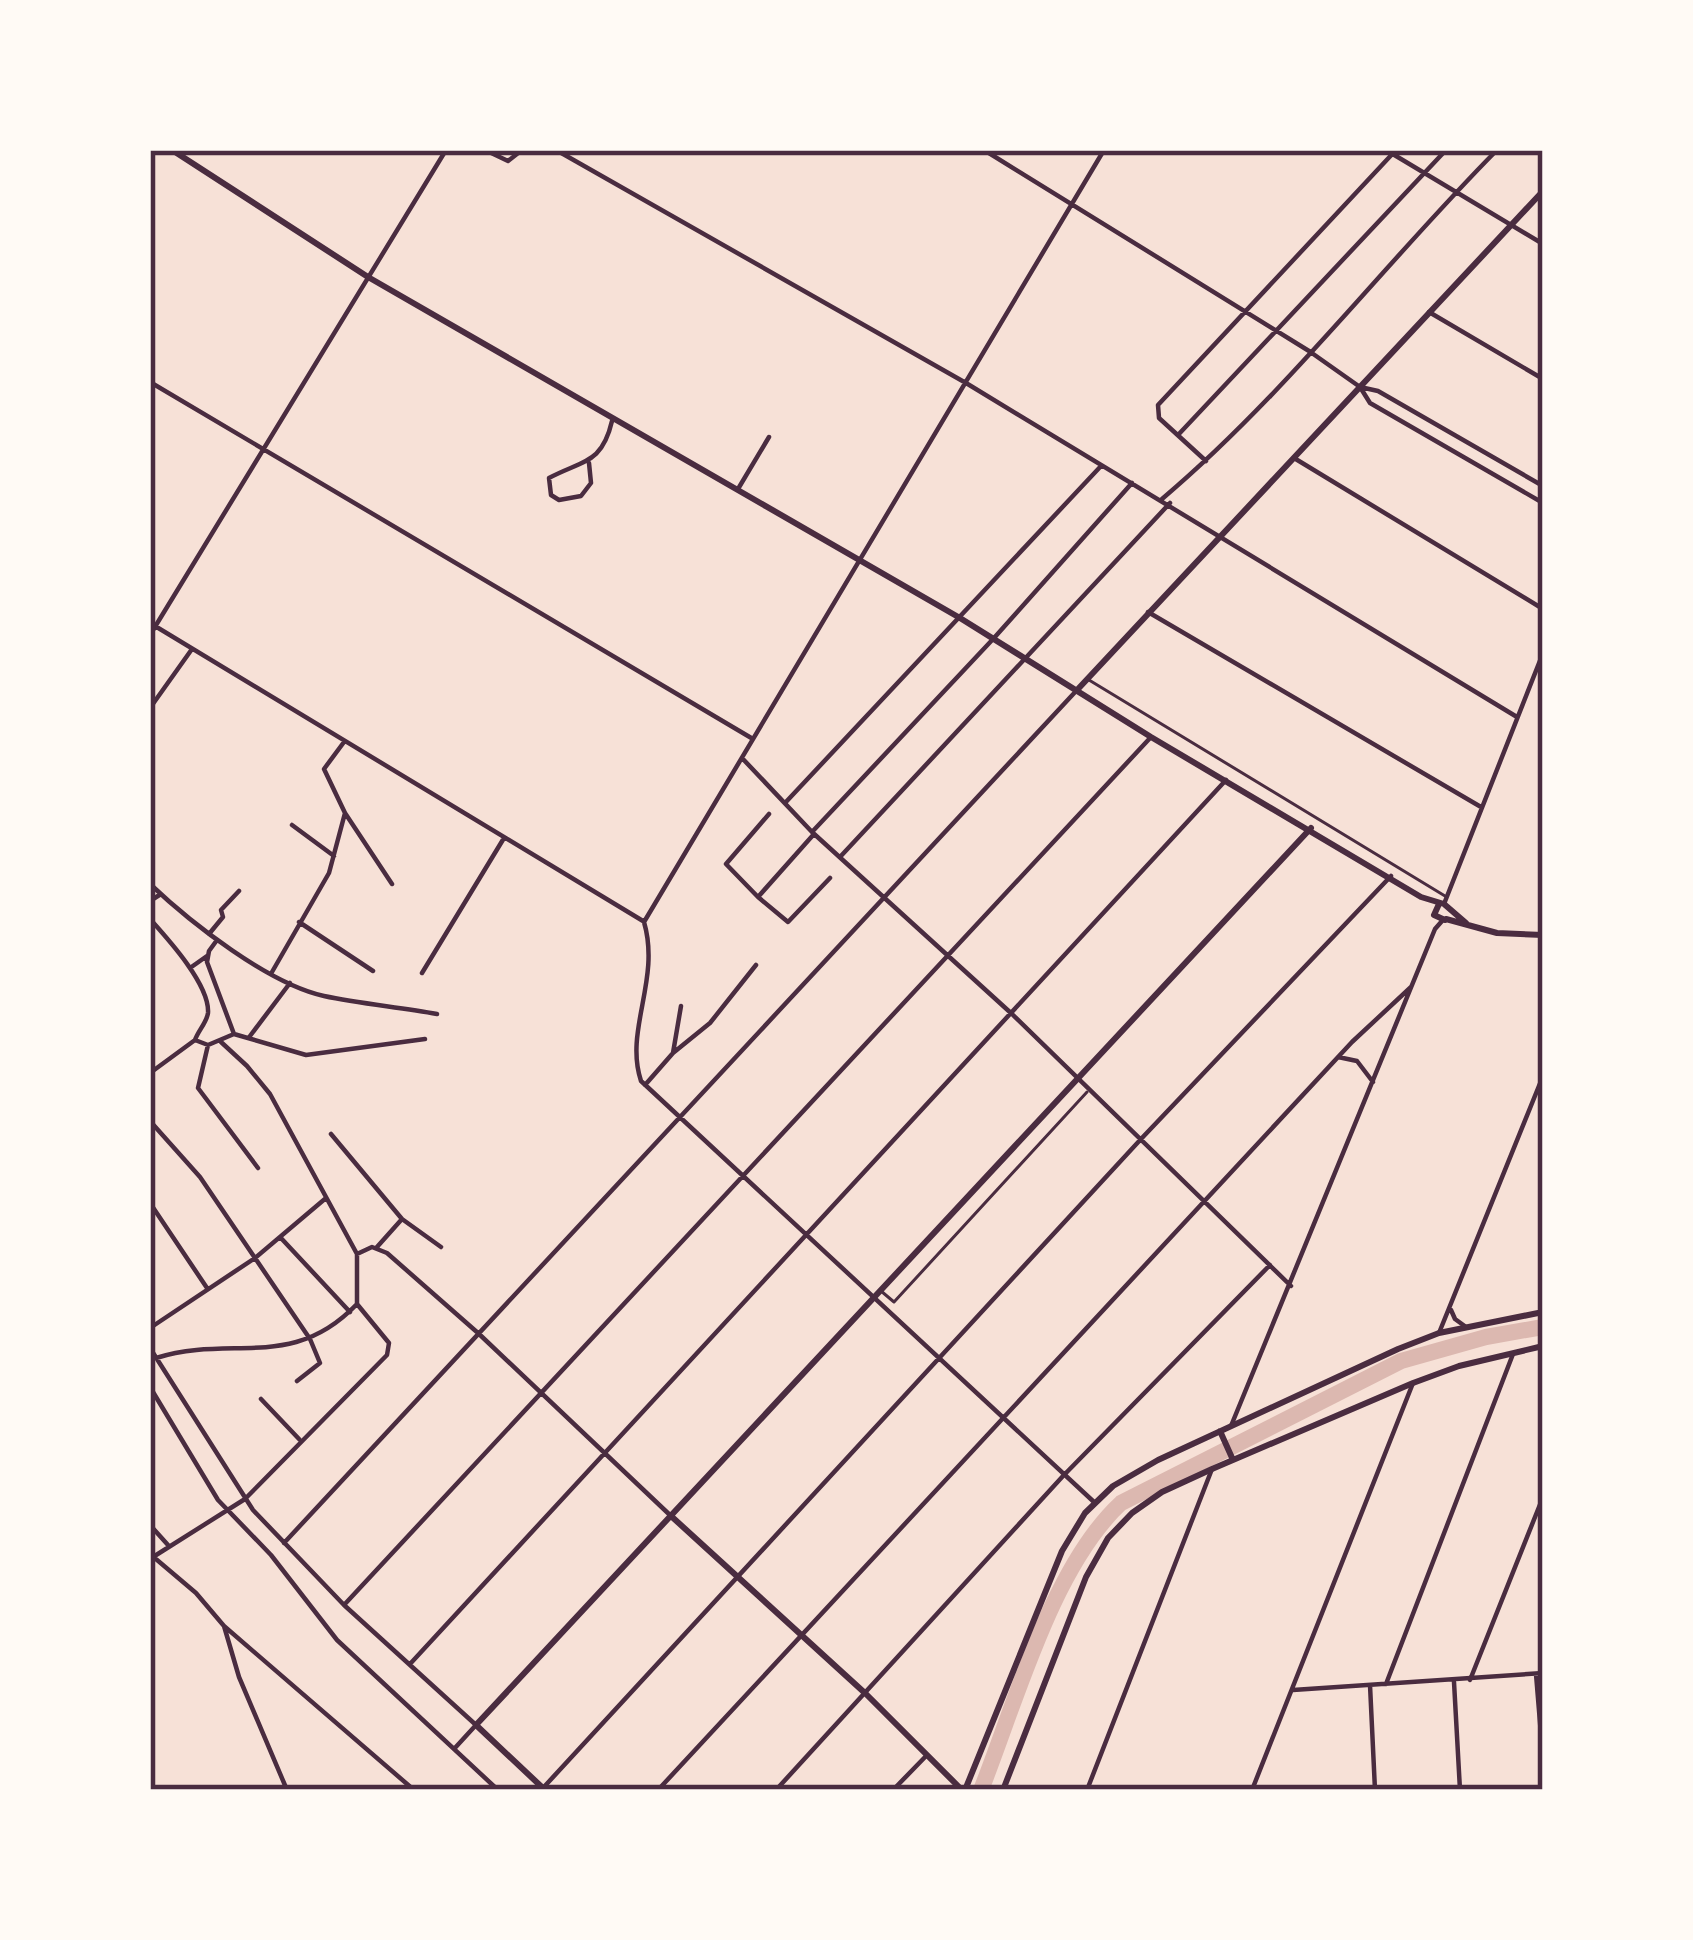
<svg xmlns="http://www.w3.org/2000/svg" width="1693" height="1940" font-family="Helvetica,sans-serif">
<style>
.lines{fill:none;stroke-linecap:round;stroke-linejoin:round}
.river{stroke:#dcb8b0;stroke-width:16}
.service{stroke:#4a2c40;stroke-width:3}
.minor{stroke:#4a2c40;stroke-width:4.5}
.tertiary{stroke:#4a2c40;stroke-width:6}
.neatline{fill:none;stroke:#4a2c40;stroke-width:4.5}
</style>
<rect width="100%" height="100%" fill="#f7e1d7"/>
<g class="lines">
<path class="river" d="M981 1790C1016 1702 1052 1567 1121 1503L1401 1361 1486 1337 1543 1327"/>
<path class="service" d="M1089 680 1445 896
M881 1291 894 1302 1087 1092"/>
<path class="minor" d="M485 150 508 161 522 150
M556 150 966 383 1517 717
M984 150 1309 351 1360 387 1370 403 1543 503
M1386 150 1543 244
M1429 312 1543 379
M150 382 753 739
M1360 387 1378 391 1543 486
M1178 435 1446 150
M1294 458 1543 609
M1206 461 1159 418 1158 405 1396 150
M589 463 591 483 581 496 559 500 551 495 549 478C583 460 602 464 612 421
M738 489 769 437
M1162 499C1285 395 1384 264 1497 150
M1148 612 1481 807
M150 623 643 921
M150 635 446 150
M150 708 192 649
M344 742 324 769 345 813 392 884
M742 758 812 832 1012 1014 1291 1286
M785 803 1101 466
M769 814 726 864 758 897 814 834
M292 825 334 856
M812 832 994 638 1132 483
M840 857 1170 503
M150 884C191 923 269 984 324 996 361 1004 400 1007 437 1014
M758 897 788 922 830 878
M150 901 161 894
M1444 904 1543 653
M150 919C168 939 210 985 208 1013 207 1022 198 1031 195 1040
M299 922 373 971
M644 922 1104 150
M644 922C661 980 624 1030 641 1081L1094 1502
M209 934 223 917 221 910 239 891
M217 940 209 951 207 962 234 1034
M190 968 207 956
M272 972 329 873 345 813
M422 973 504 838
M234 1034 306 1055 425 1039
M250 1036 290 983
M221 1042 247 1066 270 1094 357 1254V1304
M208 1045 198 1088 258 1168
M673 1053 710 1023 756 965
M1338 1057 1357 1061 1373 1082
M150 1073 195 1040 208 1045 234 1034
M645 1085 673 1053 681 1006
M150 1121 200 1177 310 1339 320 1363 297 1381
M331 1134 402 1219 377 1247
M150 1203 207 1288
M402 1219 441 1247
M280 1237 350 1312
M357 1254 372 1247 387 1253 478 1333 671 1516
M1451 1310 1455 1319 1466 1327
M150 1328 255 1258 326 1198
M1439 1333 1543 1076
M150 1348 253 1510 344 1605 476 1725 454 1749
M156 1358C232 1334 292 1372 357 1304
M150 1387 218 1500 271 1555 337 1640 498 1790
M261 1399 299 1439
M1231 1426 1435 929 1442 921
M150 1525 168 1545
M284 1543 1077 690
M150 1554 196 1593 224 1626 414 1790
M153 1557 245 1499 387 1355 389 1343 357 1304
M344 1605 1151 737
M224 1626 239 1677 287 1790
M410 1664 1226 780
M1536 1674 1543 1759
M1470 1680 1543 1497
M1454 1682 1460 1790
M1386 1684 1513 1354
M1370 1685 1375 1790
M1293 1690 1543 1673
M543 1788 1141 1139 1391 876
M658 1790 1352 1042 1411 987
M776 1790 1063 1476 1270 1265
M893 1790 927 1755
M1087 1790 1212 1469
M1252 1790 1413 1383"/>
<path class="tertiary" d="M172 150 368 277 960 618 1151 737 1421 897 1444 904 1466 923
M1078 689 1543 191
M1439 904 1434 915 1445 920
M1446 919 1497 933 1543 935
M1220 1431 1233 1460
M671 1516 866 1694 962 1790
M545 1790 476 1725 1311 828
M965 1790 1062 1551 1085 1513 1113 1486 1158 1460 1398 1349 1439 1333 1543 1312
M1003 1790 1086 1577 1108 1538 1132 1513 1162 1492 1212 1469 1413 1383 1459 1366 1543 1346"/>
</g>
<rect width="1693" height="1940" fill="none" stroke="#fffaf5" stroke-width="306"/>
<rect x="153" y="153" width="1387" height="1634" class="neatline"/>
</svg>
